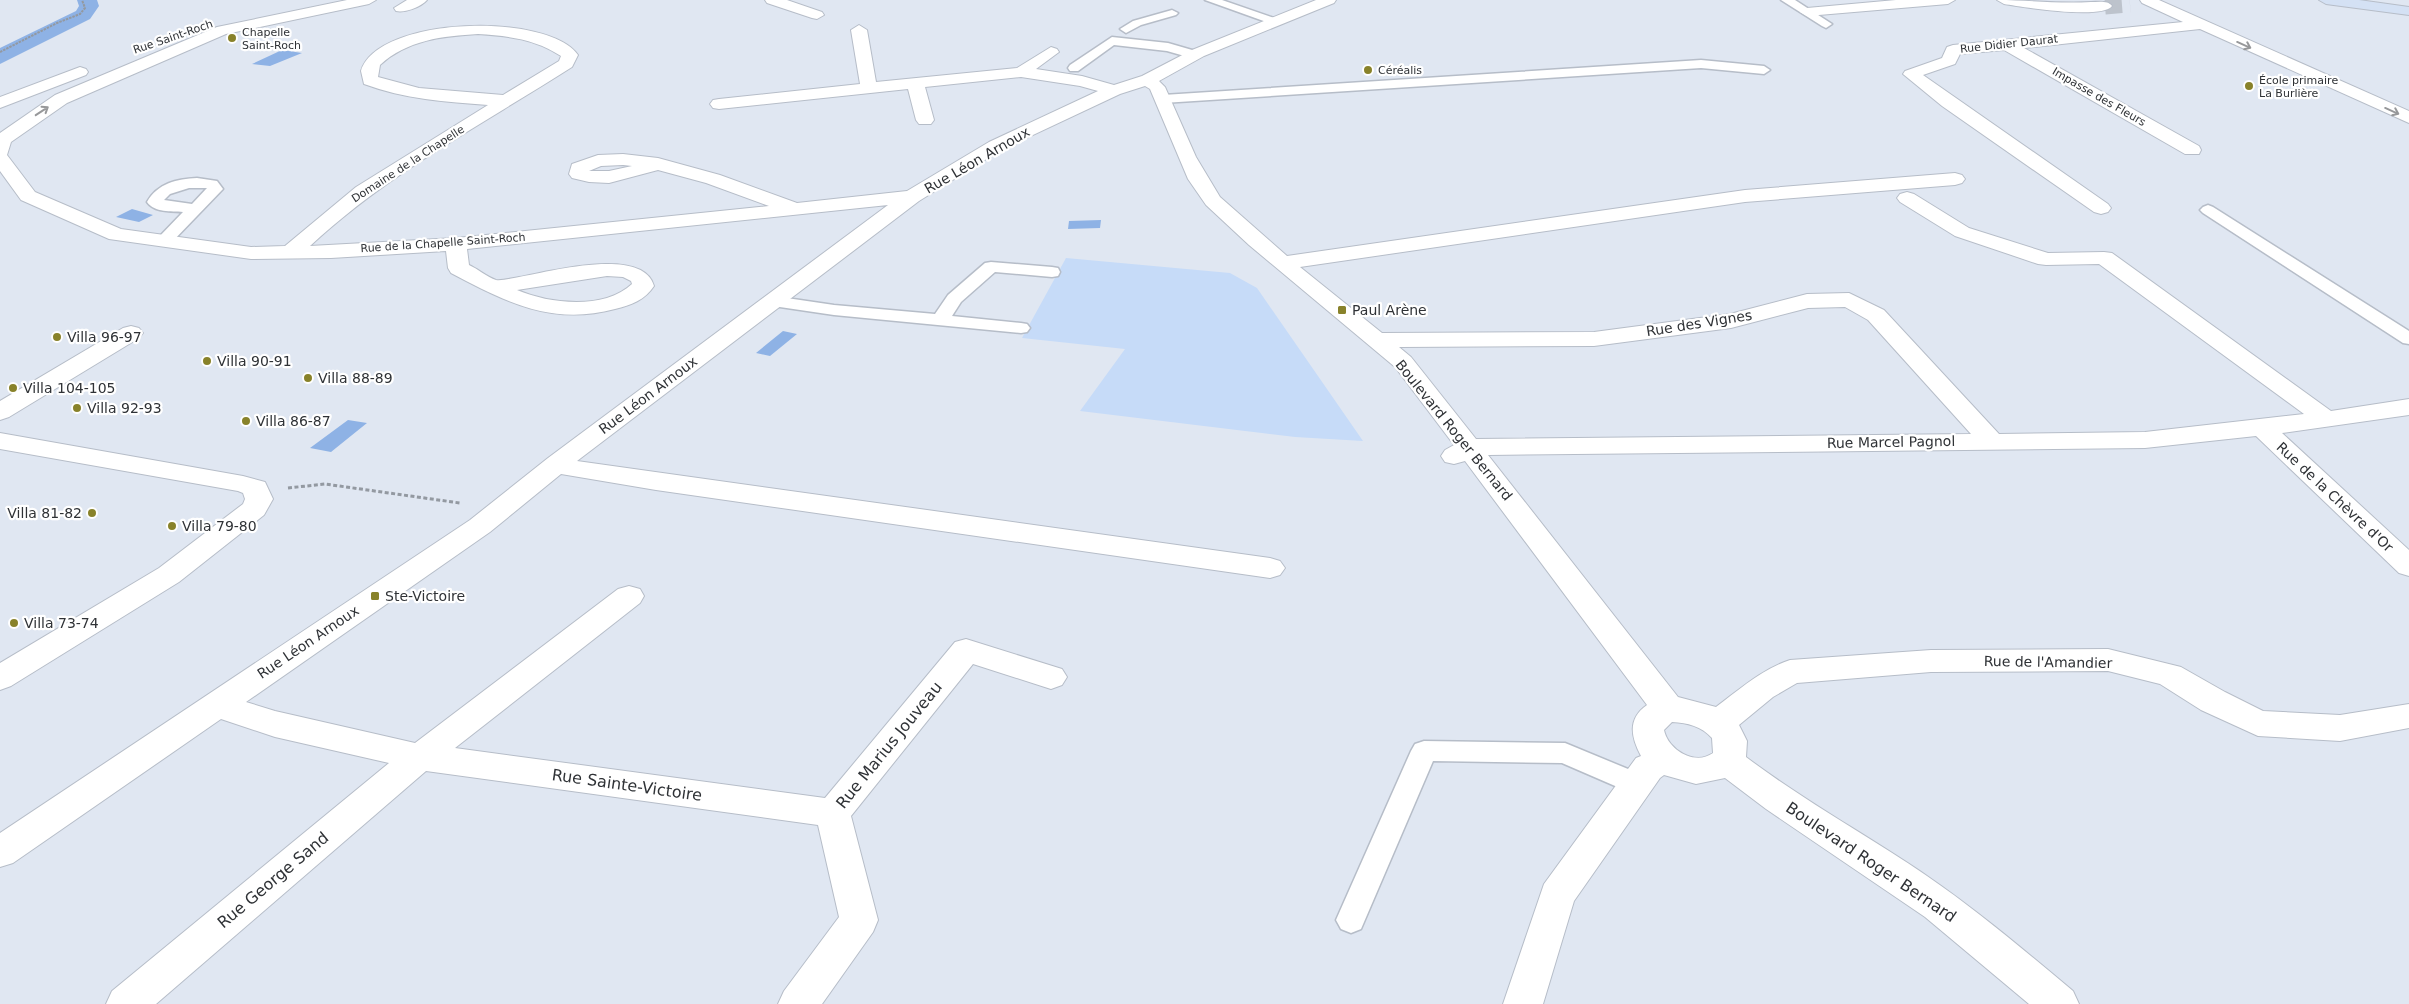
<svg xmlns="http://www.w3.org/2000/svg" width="2409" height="1004" font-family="'DejaVu Sans',sans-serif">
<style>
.green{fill:#c6dbf8}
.water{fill:#8eb2e5}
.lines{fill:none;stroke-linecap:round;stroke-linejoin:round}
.canal{fill:#8eb2e5;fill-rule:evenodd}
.minor-tunnel{stroke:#bdc3cc;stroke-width:17;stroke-dasharray:17 8;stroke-linecap:butt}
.service-casing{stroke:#b6bdc8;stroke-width:3}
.minor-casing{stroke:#b6bdc8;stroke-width:2}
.secondary-casing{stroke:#b6bdc8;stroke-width:2}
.path-far1{stroke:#9399a1;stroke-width:2;stroke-dasharray:2.5 1;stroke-linecap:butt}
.path{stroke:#9399a1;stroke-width:3;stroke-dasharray:4 2.5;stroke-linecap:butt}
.service{fill:#fff;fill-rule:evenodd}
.minor{fill:#fff;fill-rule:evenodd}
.secondary{fill:#d4e1f4;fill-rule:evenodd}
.oneway{stroke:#97989a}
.poi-dot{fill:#88822a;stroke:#fff;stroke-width:2}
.labels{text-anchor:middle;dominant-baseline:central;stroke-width:4.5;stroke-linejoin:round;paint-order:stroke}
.far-poi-label{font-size:11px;fill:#2f3236;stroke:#fff;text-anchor:start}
.far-street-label{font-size:11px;fill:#2f3236;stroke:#fff}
.street-label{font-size:14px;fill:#2f3236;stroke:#fff}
.poi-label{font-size:14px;fill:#2f3236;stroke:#fff;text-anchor:start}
.near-street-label{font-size:16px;fill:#2f3236;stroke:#fff}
</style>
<rect width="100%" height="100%" fill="#e0e7f2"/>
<path class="green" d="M1066 258 1230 273 1257 288 1363 441 1295 437 1080 411 1125 349 1022 338Z"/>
<path class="water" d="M282 50 302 53 270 66 252 64Z
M132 209 153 215 139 222 116 217Z
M1101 220 1100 228 1068 229 1069 221Z
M783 331 797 334 770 356 756 353Z
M348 420 367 423 331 452 310 448Z"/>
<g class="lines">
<path class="canal" d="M77 0H97L99 6 90 19 0 64V48L76 11 79 6Z"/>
<path class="minor-tunnel" d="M2105 6 2130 4"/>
<g class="service-casing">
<path id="service" d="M1205 0H1222L1280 20 1282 22 1280 24H1272Z
M1781 0H1795L1832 24 1826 28 1822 26Z
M1172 10 1178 13 1176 15 1141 25 1126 33 1120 29 1133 21Z
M1112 37 1168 43 1199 52 1201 55 1195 59 1167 51 1114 45 1078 71H1070L1068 68 1070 65Z
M1701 60 1764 66 1770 70 1764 74 1701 68 1163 103 1156 99 1163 95Z
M197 178 217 181 223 189 170 244H158L156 241 158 238 183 212C171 211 155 213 147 202 158 183 177 179 197 178ZM189 188H207L192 204 164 200 170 194Z
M2208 205 2213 207 2409 331V344L2403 343 2203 213 2200 210 2203 207Z
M991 262 1052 267 1058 268 1060 272 1058 276 1052 277 995 272 961 302 952 316 1021 323 1027 324 1030 328 1027 332 1021 333 834 315 773 306 767 305 764 301 767 297 773 296 834 305 935 314 948 295 985 263Z
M1424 741 1565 743 1645 776 1649 784 1645 792 1636 795 1562 763 1433 761 1361 929 1351 933 1341 929 1336 920 1411 751 1415 744Z"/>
</g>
<g class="minor-casing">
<path id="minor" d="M347 0H376L369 4 226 34 67 103 11 142 7 155 35 192 121 229 251 247 285 246 356 187 488 105C446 102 404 99 364 84L361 71C378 16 548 12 578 55L572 67C483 124 388 173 310 246L456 238 769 206 706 183 658 170 609 183 589 182 572 178 569 174 572 164 598 155 623 154 658 158 720 175 797 203 907 191 989 142 1098 91 1080 86 1021 77 925 87 934 120 931 124H919L916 120 908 89 719 109 713 108 710 104 713 100 719 99 860 84 851 30 859 25 867 30 876 82 1017 68 1051 47 1057 49 1059 52 1036 69 1082 76 1114 85 1142 76 1192 50 1316 0H1336L1334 3 1204 56 1159 81 1165 87 1196 157 1220 197 1287 256 1745 190 1955 173 1962 175 1965 179 1962 183 1955 185 1745 202 1300 267 1382 333 1594 332 1730 314 1807 294 1849 293 1884 310 1999 434 2145 432 2304 414 2099 264 2046 265 2038 264 1955 236 1900 202 1897 198 1900 194 1907 192 1914 194 1969 228 2048 253 2104 252 2112 253 2331 411 2409 399V415L2282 433 2409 550V576L2399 573 2256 436 2145 448 1488 455 1678 697 1716 707C1739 690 1762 669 1790 660L1931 650 2108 649 2181 667 2225 692 2263 711 2340 715 2409 704V728L2340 741 2258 736 2201 710 2160 684 2108 671 1931 672 1797 683 1773 697 1739 725 1747 741 1746 757C1804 801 1867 835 1927 876 1978 911 2025 951 2073 991L2079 1004H2029L1925 917 1766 809 1725 778 1696 784 1664 775 1660 778 1574 901 1543 1004H1503L1544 884 1636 758 1641 756C1631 737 1627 719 1647 705L1465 461 1454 464 1445 462 1441 456 1445 450 1454 445 1395 367 1249 245 1206 205 1188 179 1150 89 1145 86 1120 94 1001 150 919 201 577 461 1270 558 1280 561 1285 568 1280 575 1270 578 656 490 561 474 490 532 246 702 275 711 415 743 618 589 629 586 640 589 644 596 640 603 455 748 825 798 955 642 966 639 1062 669 1067 677 1062 685 1051 689 973 664 851 816 878 920 873 932 822 1004H778L784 991 839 917 818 825 426 771 156 1004H106L112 991 389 763 275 737 221 719 13 863 0 867V833L470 520 548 458 888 205 467 249 469 265C478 269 487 277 496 280 502 281 513 278 519 277 549 272 643 246 654 286 645 300 631 305 615 309 552 326 506 302 451 273L448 268 446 251 331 258 251 259 109 239 21 200 0 171V133L55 95 217 27ZM478 34C509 36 535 39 561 56L559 61 503 95 419 88 378 77 380 65C407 40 443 36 478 34ZM623 165 632 166 609 171H589L601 166ZM607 276 623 277 631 281 632 284C604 310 550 304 517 290ZM1845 307 1868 320 1971 434 1476 439 1411 357 1399 347 1594 346 1731 328 1808 308ZM1672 722C1688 723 1701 726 1712 738L1713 753C1695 766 1668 750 1664 730Z
M407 0H427C421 7 405 13 396 11L394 8Z
M765 0H787L822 12 824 15 817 19 812 18 767 3Z
M1896 0H1955L1948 4 1807 16 1800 12 1807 8Z
M1997 0C2028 0 2059 4 2091 2 2098 2 2108 0 2112 6 2102 20 2022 7 2004 4Z
M2140 0H2159L2409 111V123L2200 29 2024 48 2199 146 2201 150 2199 154H2185L2004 50 1960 54 1955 64 1923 75 2108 204 2111 208 2108 212 2101 214 2094 212 1942 106 1903 74 1905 71 1942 58 1947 47 1953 45 2183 22 2142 3Z
M80 67 86 69 88 72 86 75 0 108V97Z
M131 326 139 328 143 333 139 338 9 417 0 420V401L123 328Z
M0 433 243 476 265 482 273 499 264 515 179 582 11 686 0 690V663L159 568 243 504 245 499 243 493 238 491 0 449Z"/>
</g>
<g class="secondary-casing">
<path id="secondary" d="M2319 0H2359L2409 7V15L2326 4Z"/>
</g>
<path class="path-far1" d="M0 52 57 23 80 14 85 8 82 0"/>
<path class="path" d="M288 488 325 484 460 503"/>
<use href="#service" class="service"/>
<use href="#minor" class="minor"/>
<use href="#secondary" class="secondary"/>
</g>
<defs><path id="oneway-shaft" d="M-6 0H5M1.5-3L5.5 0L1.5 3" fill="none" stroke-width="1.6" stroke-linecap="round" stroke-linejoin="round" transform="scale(1.25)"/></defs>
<g class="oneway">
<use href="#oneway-shaft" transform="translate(2244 45) rotate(24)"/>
<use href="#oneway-shaft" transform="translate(42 111) rotate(-33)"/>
<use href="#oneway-shaft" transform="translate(2392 111) rotate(24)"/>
</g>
<g class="poi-dot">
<circle cx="232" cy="38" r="5"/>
<circle cx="1368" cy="70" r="5"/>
<circle cx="2249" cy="86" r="5"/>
<rect x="1337" y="305" width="10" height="10" rx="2.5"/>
<circle cx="57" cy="337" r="5"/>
<circle cx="207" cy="361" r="5"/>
<circle cx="308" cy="378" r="5"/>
<circle cx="13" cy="388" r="5"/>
<circle cx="77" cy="408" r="5"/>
<circle cx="246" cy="421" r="5"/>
<circle cx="92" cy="513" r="5"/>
<circle cx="172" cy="526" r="5"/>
<rect x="370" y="591" width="10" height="10" rx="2.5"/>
<circle cx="14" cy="623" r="5"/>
</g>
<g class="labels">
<g class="far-poi-label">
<text x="242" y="32">Chapelle<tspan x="242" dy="13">Saint-Roch</tspan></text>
<text x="1378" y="70">Céréalis</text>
<text x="2259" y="80">École primaire<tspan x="2259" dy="13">La Burlière</tspan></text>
</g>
<g class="far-street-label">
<text transform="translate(173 37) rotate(-19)">Rue Saint-Roch</text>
<text transform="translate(2009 44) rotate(-6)">Rue Didier Daurat</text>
<text transform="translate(2099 97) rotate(30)">Impasse des Fleurs</text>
<text transform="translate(408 164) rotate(-33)">Domaine de la Chapelle</text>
<text transform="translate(443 243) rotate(-4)">Rue de la Chapelle Saint-Roch</text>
</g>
<g class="street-label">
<text transform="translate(977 160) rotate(-30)">Rue Léon Arnoux</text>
<text transform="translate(1699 323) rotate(-9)">Rue des Vignes</text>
<text transform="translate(648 395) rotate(-37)">Rue Léon Arnoux</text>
<text transform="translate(1454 430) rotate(51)">Boulevard Roger Bernard</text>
<text transform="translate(1891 442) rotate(-1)">Rue Marcel Pagnol</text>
<text transform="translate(2335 497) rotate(43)">Rue de la Chèvre d'Or</text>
<text transform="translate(308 642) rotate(-34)">Rue Léon Arnoux</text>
<text transform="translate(2048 662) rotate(1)">Rue de l'Amandier</text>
</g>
<g class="poi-label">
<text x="1352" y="310">Paul Arène</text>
<text x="67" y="337">Villa 96-97</text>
<text x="217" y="361">Villa 90-91</text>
<text x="318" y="378">Villa 88-89</text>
<text x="23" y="388">Villa 104-105</text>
<text x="87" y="408">Villa 92-93</text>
<text x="256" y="421">Villa 86-87</text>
<text x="82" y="513" text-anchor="end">Villa 81-82</text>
<text x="182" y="526">Villa 79-80</text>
<text x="385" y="596">Ste-Victoire</text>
<text x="24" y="623">Villa 73-74</text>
</g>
<g class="near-street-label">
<text transform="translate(889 745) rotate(-51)">Rue Marius Jouveau</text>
<text transform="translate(627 785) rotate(8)">Rue Sainte-Victoire</text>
<text transform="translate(1871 862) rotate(34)">Boulevard Roger Bernard</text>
<text transform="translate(273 880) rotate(-40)">Rue George Sand</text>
</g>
</g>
</svg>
